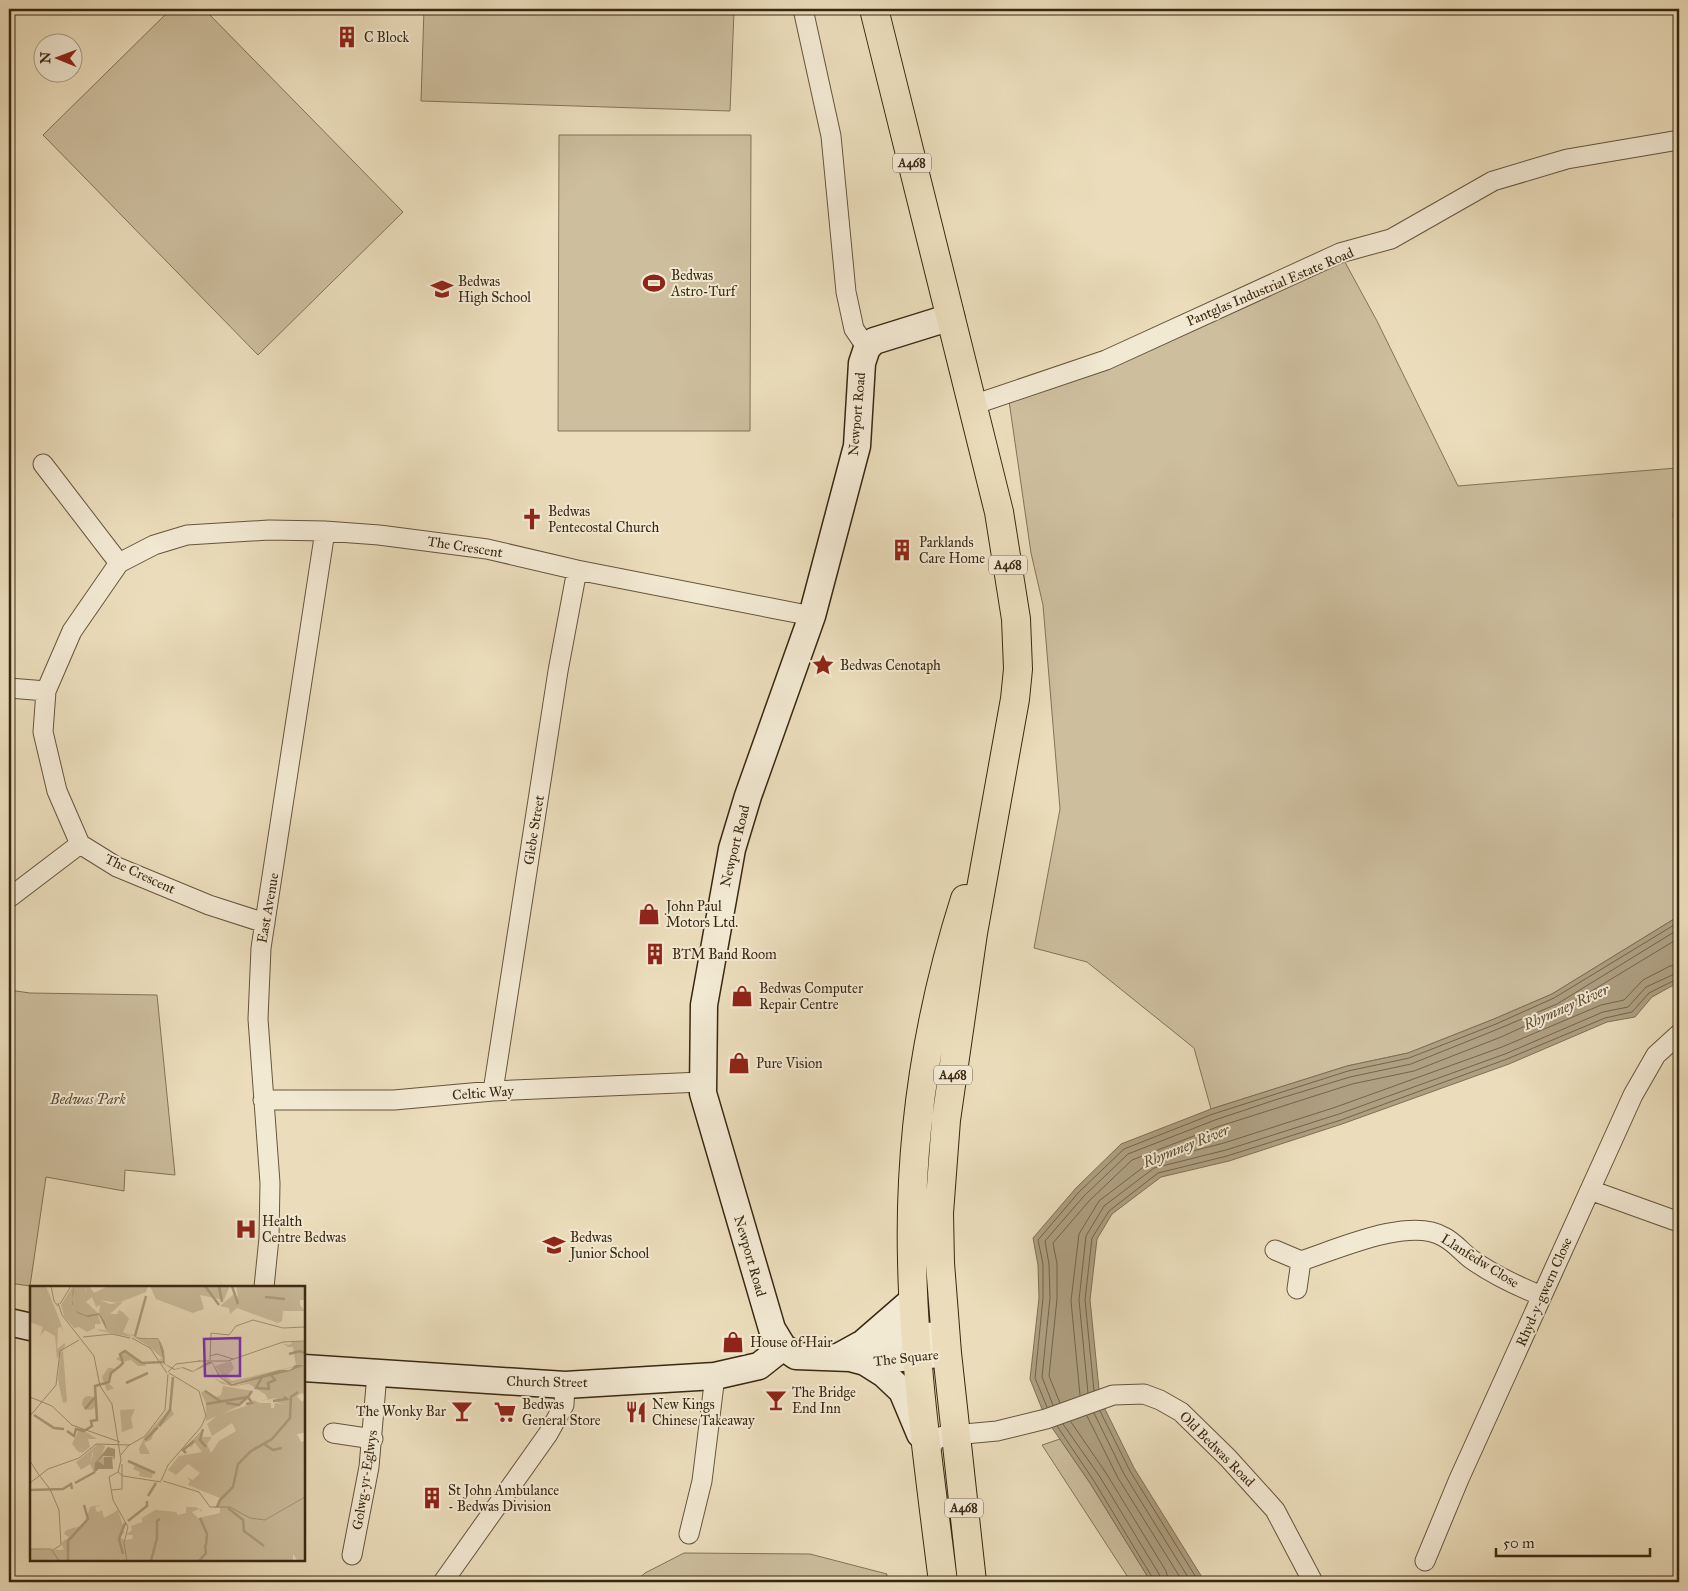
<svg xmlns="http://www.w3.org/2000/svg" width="1688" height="1591" font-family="'IM FELL Great Primer',serif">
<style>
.green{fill:#cdbe9e;stroke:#837358}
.water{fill:#ae9f81;stroke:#7f6f54}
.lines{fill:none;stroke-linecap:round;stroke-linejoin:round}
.shore{stroke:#746449;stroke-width:1}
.street-casing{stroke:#66553c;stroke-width:21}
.secondary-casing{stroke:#392811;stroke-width:29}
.primary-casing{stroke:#392811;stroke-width:30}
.street{stroke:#f2e9d3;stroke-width:19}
.secondary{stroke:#f2e9d3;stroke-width:26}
.primary{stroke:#ebddbb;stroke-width:28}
.labels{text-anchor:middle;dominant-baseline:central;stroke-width:4;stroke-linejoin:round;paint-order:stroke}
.shield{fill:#f2e9d3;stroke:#70624b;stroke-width:1}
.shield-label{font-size:12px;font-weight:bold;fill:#392811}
.poi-label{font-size:14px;fill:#392811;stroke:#f2e9d3;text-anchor:start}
.street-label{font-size:14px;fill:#392811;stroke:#f2e9d3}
.park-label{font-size:14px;font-style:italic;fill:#5e4e34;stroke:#f2e9d3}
.water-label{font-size:15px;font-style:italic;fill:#5c4c33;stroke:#f2e9d3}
.inset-river{fill:none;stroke:#ae9f81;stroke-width:2.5}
.inset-road{fill:none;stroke:#a49577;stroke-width:1}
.view{fill:#7b2cbf;fill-opacity:0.15;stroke:#7b2cbf;stroke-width:2.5}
.inset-edge{fill:none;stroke:#392811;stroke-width:2.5}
</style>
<rect width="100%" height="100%" fill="#ebddbb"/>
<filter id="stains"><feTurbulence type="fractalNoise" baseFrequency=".004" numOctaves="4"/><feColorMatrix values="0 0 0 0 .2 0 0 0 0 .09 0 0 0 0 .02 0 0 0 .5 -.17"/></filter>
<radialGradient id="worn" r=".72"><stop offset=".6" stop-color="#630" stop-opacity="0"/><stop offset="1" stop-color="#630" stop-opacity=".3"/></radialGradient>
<path class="green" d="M171 9H204L403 212 258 355 43 135Z
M424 9 734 11 730 111 421 101Z
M559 135H751L750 431H558Z
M1340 253 1377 321 1458 486 1676 468 1673 517 1679 529V916L1552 994 1494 1019 1408 1053 1347 1066 1211 1109 1194 1048 1087 962 1034 948 1060 809 1043 605 1031 553 1008 394Z
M9 990 30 993 157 995 175 1175 125 1170 124 1191 46 1177 30 1286 9 1283Z
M1060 1439 1090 1483 1151 1582H1131L1042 1445Z
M684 1553 810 1554 887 1574 886 1582H635L645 1573Z"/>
<path class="water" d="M1679 916V982L1652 997 1635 1017 1607 1022 1509 1064 1342 1124 1229 1161 1161 1177 1112 1214 1097 1239 1090 1300 1100 1399 1134 1468 1205 1582H1151L1090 1483 1046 1419 1030 1379 1039 1298 1038 1265 1033 1238 1076 1188 1121 1144 1211 1109 1274 1089 1347 1066 1408 1053 1494 1019 1552 994Z"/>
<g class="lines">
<path class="shore" d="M1094 1391 1085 1300 1092 1238 1109 1211 1158 1173 1227 1156 1341 1120 1507 1059 1605 1018 1632 1012 1649 993 1679 978
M1088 1393 1079 1300 1086 1236 1104 1206 1154 1168 1226 1150 1339 1114 1505 1054 1603 1012 1628 1007 1646 987 1679 972
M1080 1395 1071 1301 1079 1234 1099 1201 1150 1162 1224 1143 1336 1107 1502 1047 1601 1005 1624 1000 1643 980 1670 966 1679 964
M1060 1403 1049 1376 1057 1299V1264L1053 1243 1089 1201 1132 1160 1217 1127 1280 1107 1352 1084 1414 1071 1501 1037 1560 1010 1679 938
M1053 1405 1042 1377 1050 1298 1049 1264 1045 1241 1084 1196 1128 1154 1215 1120 1278 1099 1350 1077 1411 1064 1498 1029 1557 1004 1679 929
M1047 1407 1035 1378 1043 1298V1264L1038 1240 1079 1192 1124 1149 1213 1114 1276 1094 1348 1071 1409 1058 1496 1024 1554 998 1679 922
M1100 1411 1130 1471 1199 1582
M1094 1413 1124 1474 1191 1582
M1087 1416 1118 1478 1183 1582
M1071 1422 1106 1473 1166 1571 1169 1582
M1063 1424 1100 1477 1159 1574 1161 1582
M1057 1426 1094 1481 1155 1582"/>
<g class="street-casing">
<path id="street" d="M803 9 831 136 846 292 854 329 867 348
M973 405 1106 360 1340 253 1391 239 1493 181 1567 159 1679 140
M43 464 119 563
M9 688 46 691
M9 898 80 844
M265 923 209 905 117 867 80 844 57 791 43 732 46 691 72 631 119 563 154 545 187 535 269 530 325 531 379 535 487 549 577 570 812 616
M493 1091 558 671 577 570
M263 1100H394L493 1091 702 1082
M1590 1190 1679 1222
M1275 1250 1301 1261
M264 1287 269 1238 270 1183 258 1019 261 948 325 531
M1297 1289 1301 1261C1338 1249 1410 1216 1444 1237 1454 1242 1462 1252 1471 1259 1492 1274 1517 1286 1542 1296
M333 1433 373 1439
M926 1451 936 1440 943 1436 997 1431 1046 1419 1113 1395 1144 1394 1160 1400 1181 1412 1228 1458 1275 1510 1313 1582
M689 1534 702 1481 715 1376
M352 1555 369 1467 377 1374
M1425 1561 1459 1479 1633 1095 1656 1055 1679 1034
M443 1582 548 1434 564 1405 565 1385"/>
</g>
<g class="secondary-casing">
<path id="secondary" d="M9 1322 31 1327
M861 1345 914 1299
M840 1356 860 1345 945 1334
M865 1362 947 1353
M304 1368 565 1385 715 1376 759 1366 783 1347
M920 1434 902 1391 884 1374 865 1362 850 1358 796 1356 783 1347 772 1329 703 1093 704 1005 732 849 748 796 812 616 857 446 862 363 867 348 874 341 951 317"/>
</g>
<g class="primary-casing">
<path id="primary" d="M874 9 999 512 1016 619 1018 669 1015 699 973 933 946 1120 939 1213 940 1263 947 1353 972 1582
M943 1582C930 1476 914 1367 912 1260 909 1138 928 1015 965 899"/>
</g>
<use href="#street" class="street"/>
<use href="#secondary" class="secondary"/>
<use href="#primary" class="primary"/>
</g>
<defs>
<g id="building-bare" transform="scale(1.725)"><path d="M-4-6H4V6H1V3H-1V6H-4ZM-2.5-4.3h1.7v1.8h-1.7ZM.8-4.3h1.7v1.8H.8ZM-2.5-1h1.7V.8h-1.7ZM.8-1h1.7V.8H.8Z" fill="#8f2418" stroke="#f2e9d3" stroke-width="2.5" paint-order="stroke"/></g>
<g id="stadium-bare" transform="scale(1.725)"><path d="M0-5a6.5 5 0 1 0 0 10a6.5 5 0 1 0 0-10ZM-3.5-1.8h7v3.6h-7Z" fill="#8f2418" stroke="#f2e9d3" stroke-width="2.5" paint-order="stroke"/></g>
<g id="school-bare" transform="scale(1.725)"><path d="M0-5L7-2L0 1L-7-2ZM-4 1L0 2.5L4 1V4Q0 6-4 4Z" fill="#8f2418" stroke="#f2e9d3" stroke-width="2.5" paint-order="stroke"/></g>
<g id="church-bare" transform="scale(1.725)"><path d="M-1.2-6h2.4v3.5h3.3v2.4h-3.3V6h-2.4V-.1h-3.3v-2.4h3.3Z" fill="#8f2418" stroke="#f2e9d3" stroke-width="2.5" paint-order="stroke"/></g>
<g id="sight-bare" transform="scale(1.725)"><path d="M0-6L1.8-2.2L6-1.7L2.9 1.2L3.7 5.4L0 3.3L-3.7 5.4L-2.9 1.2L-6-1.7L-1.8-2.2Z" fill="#8f2418" stroke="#f2e9d3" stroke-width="2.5" paint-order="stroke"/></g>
<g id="shop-bare" transform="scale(1.725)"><path d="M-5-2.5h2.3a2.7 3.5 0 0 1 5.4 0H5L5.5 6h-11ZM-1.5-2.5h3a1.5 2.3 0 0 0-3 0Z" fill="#8f2418" stroke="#f2e9d3" stroke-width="2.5" paint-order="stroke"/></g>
<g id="hospital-bare" transform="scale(1.725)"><path d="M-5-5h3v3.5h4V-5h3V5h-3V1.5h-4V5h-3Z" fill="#8f2418" stroke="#f2e9d3" stroke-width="2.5" paint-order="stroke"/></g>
<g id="bar-bare" transform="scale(1.725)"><path d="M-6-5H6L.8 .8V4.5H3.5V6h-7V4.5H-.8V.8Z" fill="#8f2418" stroke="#f2e9d3" stroke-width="2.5" paint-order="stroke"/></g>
<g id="supermarket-bare" transform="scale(1.725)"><path d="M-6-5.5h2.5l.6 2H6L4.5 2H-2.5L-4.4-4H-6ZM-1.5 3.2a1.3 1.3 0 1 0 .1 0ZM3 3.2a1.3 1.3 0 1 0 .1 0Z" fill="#8f2418" stroke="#f2e9d3" stroke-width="2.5" paint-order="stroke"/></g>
<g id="restaurant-bare" transform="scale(1.725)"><path d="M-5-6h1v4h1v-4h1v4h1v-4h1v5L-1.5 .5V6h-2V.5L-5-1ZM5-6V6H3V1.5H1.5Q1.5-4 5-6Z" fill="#8f2418" stroke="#f2e9d3" stroke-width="2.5" paint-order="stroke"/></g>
</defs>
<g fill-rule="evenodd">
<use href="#building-bare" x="347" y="37"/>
<use href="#stadium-bare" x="654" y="283"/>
<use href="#school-bare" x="442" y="289"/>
<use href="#church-bare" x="532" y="519"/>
<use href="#building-bare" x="902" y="550"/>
<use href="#sight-bare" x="823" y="665"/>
<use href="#shop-bare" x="649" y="914"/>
<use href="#building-bare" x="655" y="954"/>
<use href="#shop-bare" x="742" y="996"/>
<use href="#shop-bare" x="739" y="1063"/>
<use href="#hospital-bare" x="246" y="1229"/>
<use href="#school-bare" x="554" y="1245"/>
<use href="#shop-bare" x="733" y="1342"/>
<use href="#bar-bare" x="776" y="1400"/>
<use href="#bar-bare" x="462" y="1411"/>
<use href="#supermarket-bare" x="505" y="1412"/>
<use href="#restaurant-bare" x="636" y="1412"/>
<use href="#building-bare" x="432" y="1498"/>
</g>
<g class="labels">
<g class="shield">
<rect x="893" y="153.5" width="38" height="19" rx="4"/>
<rect x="989" y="555.5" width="38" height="19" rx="4"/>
<rect x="934" y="1065.5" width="38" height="19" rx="4"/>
<rect x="945" y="1498.5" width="38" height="19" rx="4"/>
</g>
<g class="shield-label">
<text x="912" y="163">A468</text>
<text x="1008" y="565">A468</text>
<text x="953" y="1075">A468</text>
<text x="964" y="1508">A468</text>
</g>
<g class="poi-label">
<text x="364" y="37">C Block</text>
<text x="671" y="275">Bedwas<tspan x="671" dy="16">Astro-Turf</tspan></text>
<text x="458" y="281">Bedwas<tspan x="458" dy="16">High School</tspan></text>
<text x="548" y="511">Bedwas<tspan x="548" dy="16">Pentecostal Church</tspan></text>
<text x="919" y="542">Parklands<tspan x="919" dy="16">Care Home</tspan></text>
<text x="840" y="665">Bedwas Cenotaph</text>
<text x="666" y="906">John Paul<tspan x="666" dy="16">Motors Ltd.</tspan></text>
<text x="672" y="954">BTM Band Room</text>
<text x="759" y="988">Bedwas Computer<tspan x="759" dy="16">Repair Centre</tspan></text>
<text x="756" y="1063">Pure Vision</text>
<text x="262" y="1221">Health<tspan x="262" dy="16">Centre Bedwas</tspan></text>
<text x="570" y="1237">Bedwas<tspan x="570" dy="16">Junior School</tspan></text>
<text x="750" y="1342">House of Hair</text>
<text x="792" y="1392">The Bridge<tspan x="792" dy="16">End Inn</tspan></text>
<text x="522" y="1404">Bedwas<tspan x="522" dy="16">General Store</tspan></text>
<text x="652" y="1404">New Kings<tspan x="652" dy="16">Chinese Takeaway</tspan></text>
<text x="446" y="1411" text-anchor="end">The Wonky Bar</text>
<text x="448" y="1490">St John Ambulance<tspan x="448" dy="16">- Bedwas Division</tspan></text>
</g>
<g class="street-label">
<text transform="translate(1270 287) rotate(-23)">Pantglas Industrial Estate Road</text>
<text transform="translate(857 414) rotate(-85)">Newport Road</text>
<text transform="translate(465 547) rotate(9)">The Crescent</text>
<text transform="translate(534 830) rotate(-81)">Glebe Street</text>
<text transform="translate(735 846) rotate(-76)">Newport Road</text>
<text transform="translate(140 874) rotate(25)">The Crescent</text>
<text transform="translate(268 908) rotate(-80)">East Avenue</text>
<text transform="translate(483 1093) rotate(-4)">Celtic Way</text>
<text transform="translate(750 1256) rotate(74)">Newport Road</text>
<text transform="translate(1480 1261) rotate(32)">Llanfedw Close</text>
<text transform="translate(1544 1292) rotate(-66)">Rhyd-y-gwern Close</text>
<text transform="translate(906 1358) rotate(-6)">The Square</text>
<text transform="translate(547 1382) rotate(1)">Church Street</text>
<text transform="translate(1217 1449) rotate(45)">Old Bedwas Road</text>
<text transform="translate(365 1480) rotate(-81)">Golwg-yr-Eglwys</text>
</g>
<g class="park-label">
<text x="88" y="1099">Bedwas Park</text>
</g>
<g class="water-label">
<text transform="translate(1566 1007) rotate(-24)">Rhymney River</text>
<text transform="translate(1186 1146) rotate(-22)">Rhymney River</text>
</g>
</g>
<g transform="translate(30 1286)">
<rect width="275" height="275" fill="#ebddbb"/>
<path d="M0 0H16L30 35 34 48 31 41 28 42 27 63 35 57V60L27 73 25 50 15 44 10 50 13 41 0 36ZM43 0V21L52 29H68L71 38H65V42L57 46 49 41 44 42 34 30 31 19ZM44 0H54L57 8 55 0H59L64 7 78 0H118L116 6 88 17 70 14 80 18 93 16 80 28H87L89 24 94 27 99 33 93 46 102 51 70 45 67 43 77 45 69 29 70 19 66 21 62 11 56 16 68 27 56 29 46 25 42 13ZM120 0 167 1 200 0 194 14 170 9 174 23 163 27 126 13ZM206 0H275V14H270V19L275 25H253L252 35 248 37 207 22 200 28 199 22 190 20 204 8 205 12 208 10ZM104 51 128 53 133 75 129 74 132 72 117 59ZM263 56H275V78L199 98 208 99 275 79V110L272 107 267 110 272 116 275 113 274 147 267 148 271 156 275 155V275L267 274 263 268V275H92L91 272 90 275H0V263L34 264 31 257 39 251 34 248 36 244 54 239 60 221 64 220 73 219 65 221 67 226 72 224 74 232 88 224 93 240 92 245 95 246 90 251 95 254 102 253 103 249H96L102 244 101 240 112 236V232L125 224 146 226 148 229 156 227V221H165L170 223 172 224V226L169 223 162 226 168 232 190 227V222H184L192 213 158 199 160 195 157 191 163 194 170 187 158 178 146 189 138 184 149 170 172 166 164 156 162 161 157 160 173 143 171 151H182L177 158 181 167 189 155 206 145 202 137 182 150 177 138 188 129 222 118V123L223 114 230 117H241V122H244L245 117 256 119 246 116V112L230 115 238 113 235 108 219 98 205 100 192 98 184 92 198 98 185 80 201 75 204 82 196 91 202 95 266 80 263 61H258L252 57 259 59ZM33 65 37 116 33 117 28 94 30 68ZM96 65 114 77 116 80H108L101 74 92 76 86 73ZM78 82H83L84 87H81L78 97 84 102 77 105 72 91ZM193 100 223 105 209 120 176 135V117L171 107 175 104 186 111 191 109ZM52 117a7 7 0 1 1 14 0a7 7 0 1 1-14 0ZM140 122 144 128 130 141 127 140 121 154 114 157 120 168H110L109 163 114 152ZM105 123 101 132 103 142 92 146 90 124ZM50 142 67 153H58L60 161 52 167 49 165 50 168 42 158ZM68 158 75 160 71 171 83 170 85 174 74 171V179L67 174 64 186 60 178 63 169V164L60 178 51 184 46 176ZM105 179 123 186 122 192 109 190 110 186 103 183Z" fill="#cdbe9e"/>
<path d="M43 0 44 5 42 14 46 25 56 29 69 27 75 36 77 45 94 46 110 52H128L131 57 134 65 135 78 145 83 153 81 163 85 178 76H182L191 91 202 98 249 84H260L265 79H275L260 85 201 100 189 91 182 77 162 86 152 82 144 84 134 78 128 53H110L94 46 77 45 69 29 58 31 47 27 42 17ZM78 161 85 163V173L83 170H73L68 175 74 179V171H82L83 183H69L64 187 65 177Z" fill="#ae9f81"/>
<path class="inset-river" d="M175 0 189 19M189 0 192 16M202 0 208 18M235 11 255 13M105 50 116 10M259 68 270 65 275 67M90 80 93 77 90 68 95 65 112 77 134 76M232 91 226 102 239 103 238 97 245 94 241 89M96 97 118 87M175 105 190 115M243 115 257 113 254 111M196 117 209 119 218 111 222 117 216 118M176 118 218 111 222 105M55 123 65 111M4 129 24 142 34 143M129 140 140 124 143 91M173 143 170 154 176 161M37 145 44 150 46 143 54 145 62 140 61 135 67 134 65 100 79 96 81 87 90 80M115 154 128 141M234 158 243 164 252 162M156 167 153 164 164 155M98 175 125 187M45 197 65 186M0 204 33 203 41 198 42 203M118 210 126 197M187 221 190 214 203 201 208 178 221 165 242 153 260 132 261 111 268 106M198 222 213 234 214 245 234 260M170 232 177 248 176 259M98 235 117 220V215M93 268 89 253 95 237M38 275V255L58 233 54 219M121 275 127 252V235L130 233M169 275 176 267 175 259"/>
<path class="inset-road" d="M21 0 24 15 28 20M28 17 32 29 64 70 70 100 82 118 91 174 88 186 79 191 83 214 98 241 94 257 97 275M30 18 41 0M53 51 82 48 100 52M102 52 120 62 137 87M180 70 187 68 203 73M180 74 181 47 199 49 206 40 223 34 253 42 275 41M168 75H198L253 56 275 55M138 86 146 78 170 75M0 111 22 120 42 139 90 156M0 130 26 99 30 65 49 54M91 169 98 160 115 150 135 124 138 88M0 175 9 189M88 186 93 190 131 196M9 189 20 203 29 224 31 259 23 264M131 195 138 179 171 141 176 130 169 105 139 87M133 195 169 206 180 221H200L220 232 235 234 275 211M0 197 18 183 49 172 66 158 100 159M82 204 92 203V178M0 263H21L29 275"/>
<path class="view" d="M210 52V90H175L174 53Z"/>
<rect width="275" height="275" class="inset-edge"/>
</g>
<rect width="1688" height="1591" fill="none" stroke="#ebddbb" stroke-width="30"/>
<rect x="10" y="10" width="1668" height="1571" fill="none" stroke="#392811" stroke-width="2.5"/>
<rect x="15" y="15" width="1658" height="1561" fill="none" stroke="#392811"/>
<g transform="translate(58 58) rotate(271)"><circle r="24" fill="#f2e9d3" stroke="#a89c85"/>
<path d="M0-4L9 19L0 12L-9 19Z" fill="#8f2418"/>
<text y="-8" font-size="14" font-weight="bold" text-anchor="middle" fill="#392811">N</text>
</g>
<path d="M1496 1548v8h154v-8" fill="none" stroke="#392811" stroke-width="2.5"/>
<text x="1503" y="1548" font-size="15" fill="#392811" stroke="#f2e9d3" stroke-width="4" paint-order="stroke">50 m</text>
<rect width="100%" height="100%" filter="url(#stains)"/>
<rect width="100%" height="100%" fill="url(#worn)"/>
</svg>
